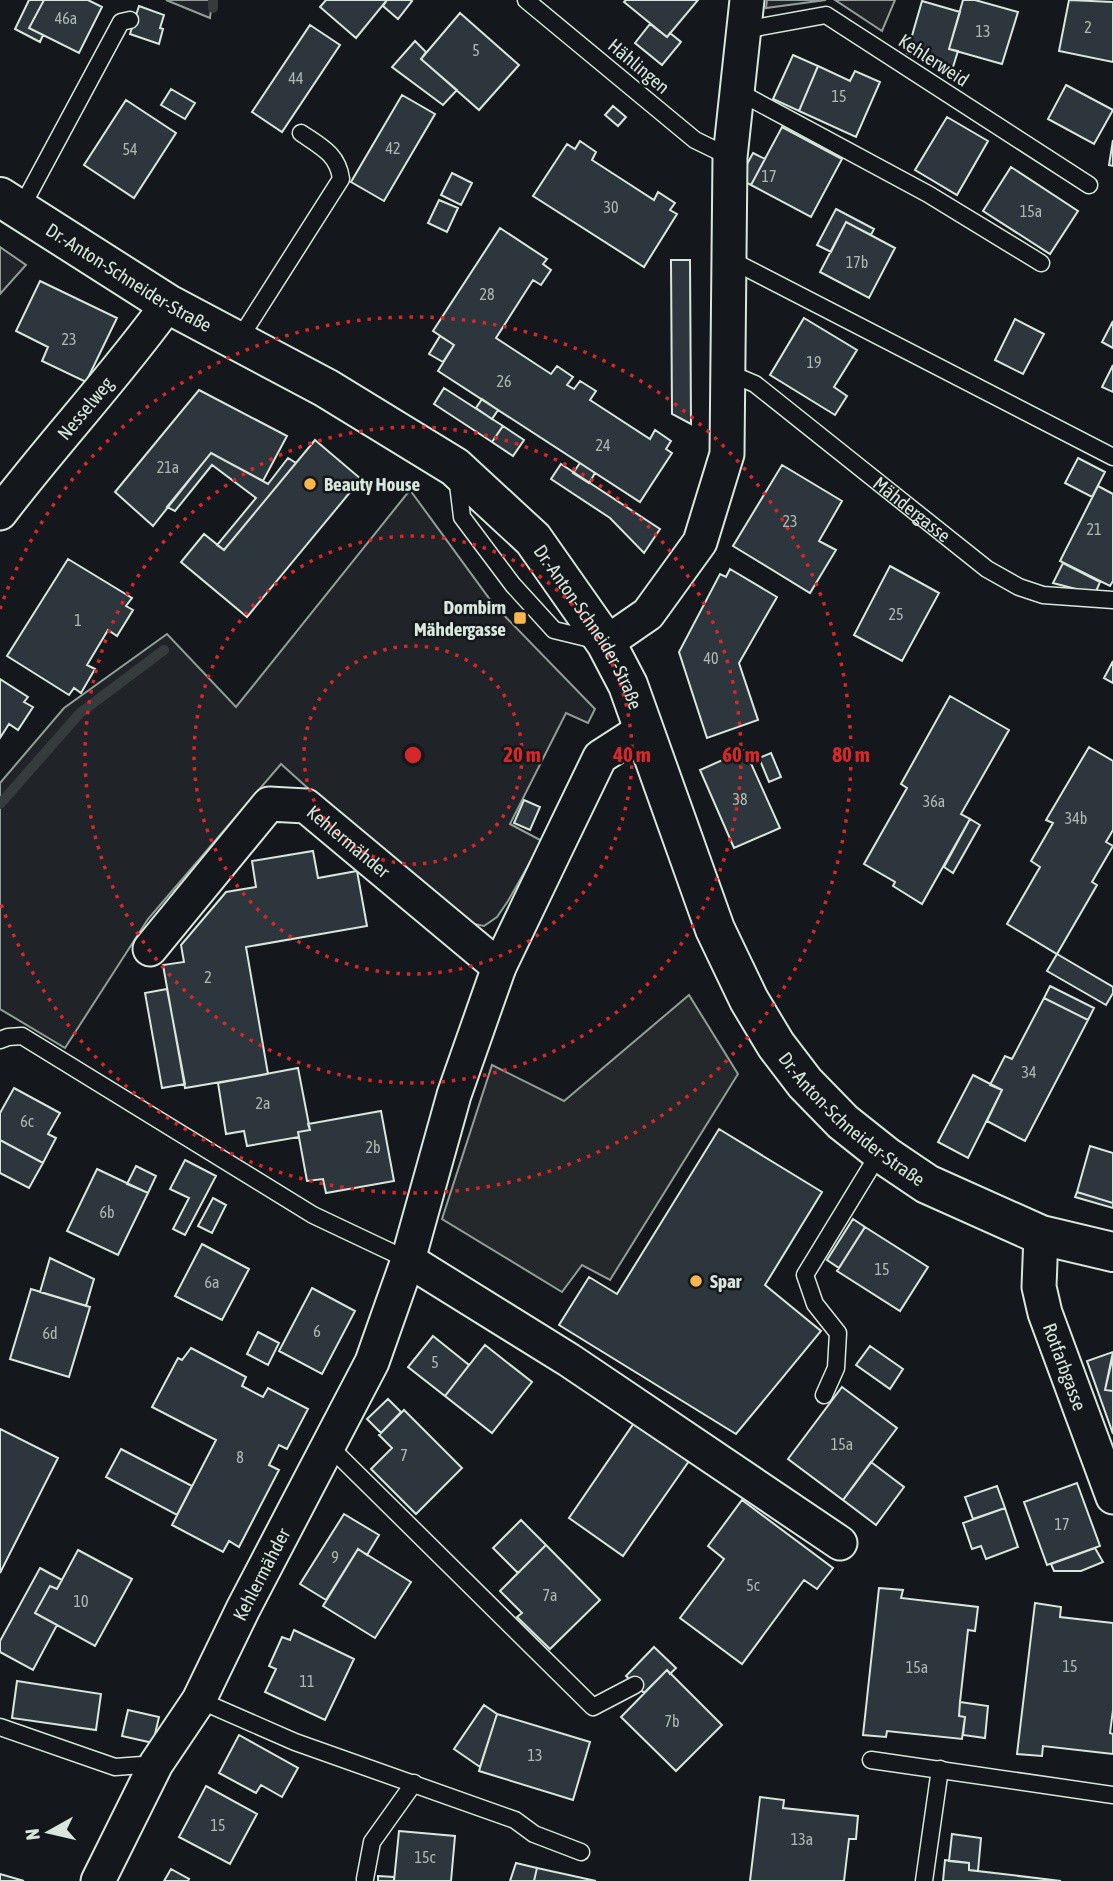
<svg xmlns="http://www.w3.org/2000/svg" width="1113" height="1881" font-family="'Asap Condensed',sans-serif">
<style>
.green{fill:#202428;stroke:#939e99;stroke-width:2}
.parking{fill:#24282b;stroke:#939e99;stroke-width:2}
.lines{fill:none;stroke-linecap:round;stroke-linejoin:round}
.stream{stroke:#363b3e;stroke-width:10}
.building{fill:#2c363c;stroke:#d8e6dc;stroke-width:2}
.service-casing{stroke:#d8e6dc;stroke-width:19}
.minor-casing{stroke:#d8e6dc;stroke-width:37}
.secondary-casing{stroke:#d8e6dc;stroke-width:42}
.service{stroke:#14181c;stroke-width:16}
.minor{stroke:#14181c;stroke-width:33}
.secondary{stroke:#14181c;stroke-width:38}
.ring{fill:none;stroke:#d62828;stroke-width:3.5;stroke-dasharray:3.5 7}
.poi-dot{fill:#ffb74d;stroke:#14181c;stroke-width:2.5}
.labels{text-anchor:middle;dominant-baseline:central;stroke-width:5;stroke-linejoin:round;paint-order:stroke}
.number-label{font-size:16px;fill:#adbab4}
.street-label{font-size:19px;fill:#d8e6dc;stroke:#14181c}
.poi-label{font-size:19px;font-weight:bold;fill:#d8e6dc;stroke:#14181c;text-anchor:start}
.centre{fill:#d62828;stroke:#14181c;stroke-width:3.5}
.ring-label{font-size:21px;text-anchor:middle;font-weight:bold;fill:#d62828;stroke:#14181c;stroke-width:5;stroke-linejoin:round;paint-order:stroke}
</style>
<rect width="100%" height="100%" fill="#14181c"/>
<path class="green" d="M166 0H212L210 18Z
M767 0H826L766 8Z
M835 0H895L882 31Z
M0 247 26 265 0 294Z
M410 490 494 605 595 709 588 723 566 713 510 824 542 841 508 901 497 917 484 926 464 922 433 901 281 764 148 919 65 1048 0 1009V783L64 708 167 634 236 707Z"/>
<path class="parking" d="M689 995 738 1074 610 1280 582 1265 562 1292 442 1219 492 1065 564 1101Z"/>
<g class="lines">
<path class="stream" d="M213 0V8
M0 804 80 713 164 650"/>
</g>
<path class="building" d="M29 0H44L29 28 43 35 40 42 15 29Z
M44 0H88L102 7 79 53 29 28Z
M326 0H387L356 38 320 7Z
M387 0H410L412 1 398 19 383 6Z
M626 0H698L667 37 624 2Z
M963 0H975L1018 12 1002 64 949 49Z
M1069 0 1113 2V62L1059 51Z
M922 1 960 12 949 49 958 51 953 67 907 53Z
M139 6 164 15 160 28 163 29 159 44 130 34Z
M460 13 519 65 479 110 421 59Z
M650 24 667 37 670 33 681 42 662 65 635 43Z
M310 25 340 45 282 132 252 112Z
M415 41 426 52 421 59 457 90 443 105 392 67Z
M793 55 818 66 799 111 773 99Z
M818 66 850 81 855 71 880 82 856 137 799 111Z
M1066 85 1113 110 1094 144 1048 119Z
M171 89 195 103 185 119 161 105Z
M402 95 435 114 384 201 351 182Z
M126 100 176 133 134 198 84 165Z
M613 106 626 117 618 126 605 115Z
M947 117 988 141 957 195 915 170Z
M782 127 842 159 811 217 751 185Z
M1113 140V166L1109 165Z
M580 141 596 152 592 160 654 200 658 192 675 203 670 210 677 214 644 267 533 196 567 144 575 149Z
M753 153 765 159 751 185 739 179Z
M1011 167 1078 211 1050 254 983 211Z
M452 173 472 183 461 205 441 195Z
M439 200 458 208 447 232 428 223Z
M836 209 874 229 871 235 846 222 831 252 817 245Z
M846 222 895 248 869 298 820 272Z
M500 228 547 259 543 264 551 270 541 285 533 280 496 338 551 374 557 366 573 377 567 385 574 389 580 381 596 391 590 400 650 439 655 430 671 441 666 449 672 453 640 502 438 371 454 345 433 331Z
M671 260H690L691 424 672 414Z
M40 281 117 318 86 382 42 361 48 347 16 331Z
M804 318 857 350 834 387 847 396 835 415 770 375Z
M1015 319 1044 334 1023 374 995 360Z
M1113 321V348L1102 342Z
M440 336 454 345 443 362 429 354Z
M1113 365V392L1102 387Z
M444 388 503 426 492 442 434 404Z
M199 390 287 436 263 481 211 453 153 526 115 492Z
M482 399 498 410 492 419 476 408Z
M503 426 524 440 513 456 492 442Z
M315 440 361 479 247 617 181 562 204 534 224 550Z
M211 453 268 484 288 458 296 463 224 550 217 545 256 498 212 465 175 511 167 507Z
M1078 458 1105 472 1092 497 1065 483Z
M580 463 595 473 589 483 573 473Z
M561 464 660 529 644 553 610 518 551 479Z
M782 465 842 501 819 541 836 550 810 593 733 546Z
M1098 486 1113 494V581L1110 586 1060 561Z
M68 559 132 598 126 606 133 610 117 636 108 630 87 665 95 669 81 693 74 688 69 695 7 656Z
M1063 563 1100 582 1095 594 1053 583Z
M890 566 939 593 902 661 854 635Z
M730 569 777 597 739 663 758 720 707 738 679 652 720 574 726 577Z
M1113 661V683L1104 678Z
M0 679 28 697 24 702 33 707 18 730 9 724 0 738Z
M950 696 1009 730 961 814 970 819 922 904 893 886 895 882 864 864 907 788 901 784Z
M1089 747 1113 761V830L1106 842 1113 846 1092 882 1097 885 1057 954 1007 924 1040 867 1031 861 1053 823 1046 820Z
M745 750 780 828 734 848 700 770Z
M771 753 781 777 769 782 759 758Z
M524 800 540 807 530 830 514 823Z
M970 819 980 825 953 873 944 867Z
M313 851 318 878 357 871 367 926 246 947 268 1074 185 1088 163 965 184 962 181 945 226 892 256 887 252 861Z
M1057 954 1113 987V993L1106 1005 1047 971Z
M1050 986 1094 1008 1088 1020 1044 998Z
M167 989 185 1084 162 1088 145 993Z
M1044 998 1088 1020 1025 1141 987 1121 1002 1090 990 1085 1005 1056 1012 1059Z
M298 1068 310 1130 298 1132 299 1137 247 1146 244 1131 226 1134 218 1083Z
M973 1075 1002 1090 968 1158 938 1142Z
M14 1088 60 1113 48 1134 56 1138 43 1163 0 1140V1113Z
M381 1111 394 1181 326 1193 323 1179 307 1181 298 1132 310 1130 308 1124Z
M719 1129 822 1192 765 1285 821 1331 736 1434 559 1325 589 1277 617 1294Z
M0 1140 43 1163 29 1188 0 1173Z
M1090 1146 1113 1153V1203L1077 1192Z
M185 1160 216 1176 185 1235 173 1229 189 1198 170 1189Z
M136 1166 156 1176 148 1193 127 1184Z
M97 1169 148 1193 118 1255 67 1231Z
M1077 1192 1113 1203V1208L1075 1197Z
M213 1198 226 1205 212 1233 198 1226Z
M853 1219 865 1227 839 1268 827 1260Z
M865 1227 928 1267 900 1311 837 1271Z
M202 1244 249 1269 222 1320 175 1296Z
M50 1258 94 1279 86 1306 40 1292Z
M312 1288 355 1311 322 1374 279 1351Z
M31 1289 90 1307 69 1377 10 1359Z
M258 1332 279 1343 268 1365 247 1354Z
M433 1336 469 1365 445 1396 408 1367Z
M485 1345 532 1382 492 1433 445 1396Z
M870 1346 903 1369 890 1389 856 1365Z
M191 1348 246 1377 242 1386 263 1397 268 1388 308 1409 287 1449 279 1445 269 1465 279 1470 239 1547 229 1541 223 1552 172 1525 216 1440 152 1407 178 1358 182 1360Z
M1113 1352 1105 1390 1113 1391V1434L1087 1361Z
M1113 1356V1391L1105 1390Z
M842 1387 897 1428 843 1500 788 1459Z
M388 1399 401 1412 381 1433 367 1419Z
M404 1410 462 1468 416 1514 371 1469 392 1448 379 1435Z
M634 1423 689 1461 623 1556 569 1518Z
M0 1429 58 1458 0 1573Z
M121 1449 192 1486 177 1515 106 1477Z
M871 1462 904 1487 876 1525 843 1500Z
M1077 1483 1100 1546 1047 1565 1024 1502Z
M997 1486 1005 1508 973 1519 965 1497Z
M742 1500 833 1568 817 1589 804 1580 742 1664 680 1618 724 1559 708 1546Z
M1005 1508 1018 1547 986 1559 981 1546 972 1549 963 1523Z
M344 1514 379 1535 367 1555 358 1549 326 1600 300 1584Z
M521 1520 546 1545 518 1573 493 1548Z
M546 1545 600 1600 550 1649 517 1617 522 1613 500 1591Z
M1095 1548 1103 1562 1081 1571H1054L1051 1564Z
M358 1549 411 1582 375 1638 323 1606Z
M78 1550 132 1579 95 1646 35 1613 50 1586 57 1589Z
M40 1568 62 1580 57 1589 50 1586 35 1613 57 1625 33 1670 0 1652V1641Z
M879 1588 903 1590 901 1598 978 1607 975 1631 968 1630 960 1702 959 1716 965 1717 962 1739 887 1731 886 1737 863 1735Z
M1035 1603 1061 1607 1060 1617 1113 1623V1710L1110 1733 1113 1734V1754L1043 1746 1042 1756 1017 1754Z
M294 1630 354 1659 325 1720 265 1692 276 1669 269 1666 282 1637 290 1640Z
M654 1647 676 1668 670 1674 667 1670 644 1693 626 1676Z
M667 1670 722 1725 676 1771 621 1717Z
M17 1681 101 1694 96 1730 12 1718Z
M960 1702 988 1706 985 1738 963 1735 965 1717 959 1716Z
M484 1705 497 1714 480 1767 454 1749Z
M128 1710 159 1717 153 1743 122 1736Z
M497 1714 590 1742 573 1800 479 1771Z
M239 1735 298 1768 282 1797 261 1785 256 1793 219 1773Z
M206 1786 257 1814 230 1864 179 1837Z
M760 1797 784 1800 783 1808 858 1816 856 1839H849L844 1881H750Z
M399 1831 455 1836 451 1881H394Z
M952 1834 981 1838 978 1871 969 1870V1863L949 1861Z
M945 1860 969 1863V1870L1061 1881H943Z
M516 1863 537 1868 534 1881H510Z
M537 1868 596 1881H534Z
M171 1869 189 1879 188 1881H164Z
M0 1874 24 1881H0Z
M378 1876 394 1877V1881H378Z"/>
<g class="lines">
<g class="service-casing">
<g id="service">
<path d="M526 0 695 140 730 157"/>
<path d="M744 30 826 15 1089 185"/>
<path d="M737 91 928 194 1041 263"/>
<path d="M20 210 121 22 130 20"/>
<path d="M729 259 1113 457"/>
<path d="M238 341 341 179C338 154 320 146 301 133"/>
<path id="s1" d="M729 373 755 384 987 569 1019 587 1043 595 1113 600"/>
<path d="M457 476 462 517 513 585 554 630 595 640"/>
<path d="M0 1040 8 1037 22 1036 313 1215 408 1260"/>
<path d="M824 1395 836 1368 838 1333 815 1304 805 1275 880 1152"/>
<path d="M330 1447 593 1707 635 1685"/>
<path d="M199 1700 295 1742 515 1820 534 1834 581 1852"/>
<path d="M0 1727 115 1767 156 1764"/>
<path d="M871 1760 1113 1795"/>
<path d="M365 1879 372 1842 414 1783"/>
<path d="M924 1881 940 1769"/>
</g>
</g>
<g class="minor-casing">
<g id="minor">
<path id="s2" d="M0 513C54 442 116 376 168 304"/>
<path d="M606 643 648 614 700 542 727 454 730 157 747 0"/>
<path id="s3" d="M150 949 269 804 306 806 499 967"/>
<path id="s4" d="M1041 1235 1039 1287 1045 1313 1113 1497"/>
<path d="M408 1260 569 1360 840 1543"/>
<path id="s5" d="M98 1881 156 1764 199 1700 243 1609 372 1362 408 1260 454 1095 499 967 557 846 600 757 645 728"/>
</g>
</g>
<g class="secondary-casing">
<g id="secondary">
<path id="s6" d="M0 197 168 304 326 388 455 467 533 539 606 643 628 685 715 929 749 1000 776 1045 805 1083 843 1122 887 1157 927 1184 1041 1235 1113 1252"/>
</g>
</g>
<use href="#service" class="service"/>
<use href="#minor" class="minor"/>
<use href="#secondary" class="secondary"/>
</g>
<g class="ring">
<circle cx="413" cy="755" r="109"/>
<circle cx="413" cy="755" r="219"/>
<circle cx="413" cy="755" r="328"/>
<path d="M0 609A438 438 0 1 1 0 901"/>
</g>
<g class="poi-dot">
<circle cx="310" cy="484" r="7"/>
<rect x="513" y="611" width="14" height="14" rx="3.5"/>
<circle cx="696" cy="1281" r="7"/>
</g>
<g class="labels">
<g class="number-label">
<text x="66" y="18">46a</text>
<text x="1088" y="27">2</text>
<text x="983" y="31">13</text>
<text x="476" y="50">5</text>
<text x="296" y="78">44</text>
<text x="839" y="96">15</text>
<text x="393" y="148">42</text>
<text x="130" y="149">54</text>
<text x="769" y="176">17</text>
<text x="611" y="207">30</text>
<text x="1031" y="211">15a</text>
<text x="857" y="262">17b</text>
<text x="487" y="294">28</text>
<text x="69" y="339">23</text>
<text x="814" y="362">19</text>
<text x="504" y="381">26</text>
<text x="603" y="445">24</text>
<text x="168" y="467">21a</text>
<text x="790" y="521">23</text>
<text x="1094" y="529">21</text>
<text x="896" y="614">25</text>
<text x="78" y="620">1</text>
<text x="711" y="658">40</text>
<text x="740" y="799">38</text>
<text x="934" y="801">36a</text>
<text x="1076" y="818">34b</text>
<text x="208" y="977">2</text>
<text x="1029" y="1072">34</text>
<text x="263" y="1103">2a</text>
<text x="27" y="1121">6c</text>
<text x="373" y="1147">2b</text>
<text x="107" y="1212">6b</text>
<text x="882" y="1269">15</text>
<text x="212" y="1282">6a</text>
<text x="317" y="1331">6</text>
<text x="50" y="1333">6d</text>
<text x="435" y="1362">5</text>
<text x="842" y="1444">15a</text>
<text x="404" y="1455">7</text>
<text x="240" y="1457">8</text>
<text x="1062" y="1524">17</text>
<text x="335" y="1557">9</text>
<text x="753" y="1585">5c</text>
<text x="550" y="1595">7a</text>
<text x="81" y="1601">10</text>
<text x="1070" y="1666">15</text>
<text x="917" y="1667">15a</text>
<text x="307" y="1681">11</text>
<text x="672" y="1721">7b</text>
<text x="535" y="1755">13</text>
<text x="218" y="1825">15</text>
<text x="802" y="1839">13a</text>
<text x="425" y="1857">15c</text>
</g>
<g class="street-label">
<text transform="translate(934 60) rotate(33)">Kehlerweid</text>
<text transform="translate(639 66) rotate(40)">Hählingen</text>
<text stroke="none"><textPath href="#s6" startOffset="152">Dr.-Anton-Schneider-Straße</textPath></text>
<text stroke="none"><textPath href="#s2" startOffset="135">Nesselweg</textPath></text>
<text stroke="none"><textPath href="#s1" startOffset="229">Mähdergasse</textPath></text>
<text stroke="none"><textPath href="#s6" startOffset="740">Dr.-Anton-Schneider-Straße</textPath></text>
<text stroke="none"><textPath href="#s3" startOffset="280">Kehlermähder</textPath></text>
<text stroke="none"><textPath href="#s6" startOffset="1307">Dr.-Anton-Schneider-Straße</textPath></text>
<text stroke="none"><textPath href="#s4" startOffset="136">Rotfarbgasse</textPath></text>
<text stroke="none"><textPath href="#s5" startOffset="348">Kehlermähder</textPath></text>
</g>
<g class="poi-label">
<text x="324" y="484">Beauty House</text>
<text x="506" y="607" text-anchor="end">Dornbirn<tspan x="506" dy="22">Mähdergasse</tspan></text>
<text x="710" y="1281">Spar</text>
</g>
</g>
<circle cx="413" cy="755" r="10" class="centre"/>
<g class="ring-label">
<text x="522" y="762">20 m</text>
<text x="632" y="762">40 m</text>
<text x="741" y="762">60 m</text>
<text x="851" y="762">80 m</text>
</g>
<g transform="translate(49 1832) rotate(262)" stroke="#14181c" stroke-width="5" paint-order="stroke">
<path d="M0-5L12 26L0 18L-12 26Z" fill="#d8e6dc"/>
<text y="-10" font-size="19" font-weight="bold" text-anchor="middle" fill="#d8e6dc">N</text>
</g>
</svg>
